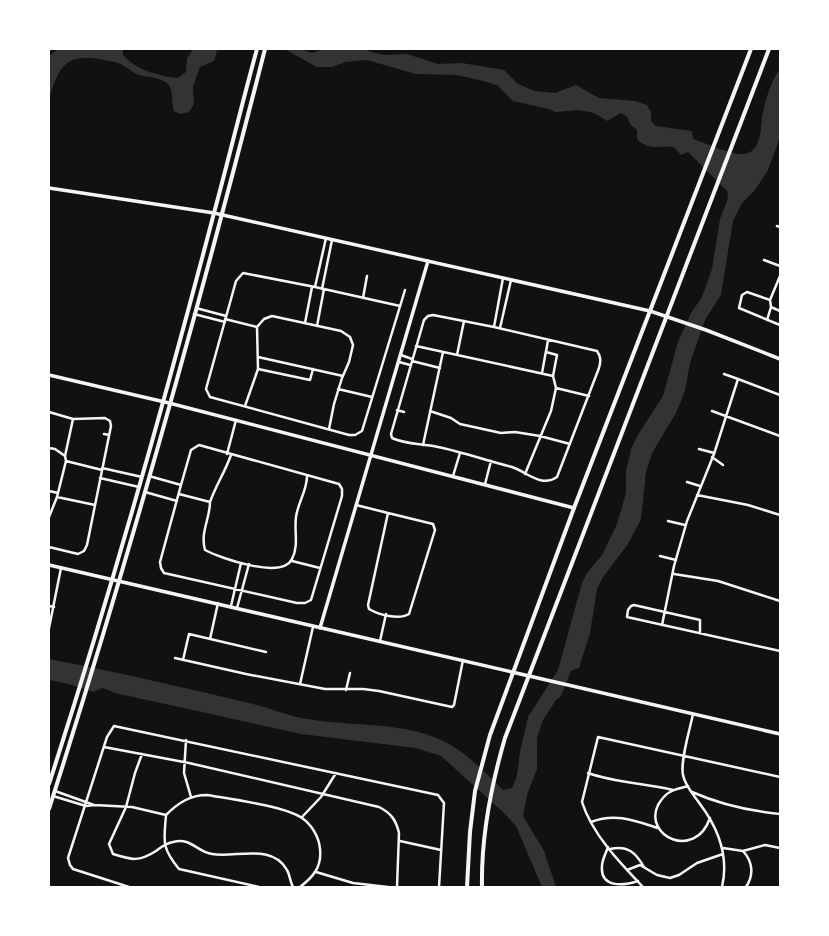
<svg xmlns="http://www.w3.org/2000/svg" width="829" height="936" font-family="Arial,sans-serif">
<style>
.water{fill:#333}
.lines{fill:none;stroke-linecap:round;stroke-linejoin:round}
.minor{stroke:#f5f5f5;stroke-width:2.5}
.tertiary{stroke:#f5f5f5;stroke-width:3.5}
.secondary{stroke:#f5f5f5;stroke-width:4}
.primary{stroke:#f5f5f5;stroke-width:4}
</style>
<rect width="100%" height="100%" fill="#111"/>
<path class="water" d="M58 49H123V55C136 70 159 76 178 78L186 72 187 59 193 49 217 50 214 61 200 67 198 72 193 87 194 104 189 112 180 114 174 111C171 102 174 91 168 84 160 76 146 78 136 74 131 71 126 67 121 64 114 61 107 61 100 59 64 53 58 69 49 100V56Z
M269 49H301L312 53 323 49H366L371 52 384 55 407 54 438 64 462 63 504 70 518 84 535 91 555 93 576 85 599 98 635 101 647 105 651 112V121L656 126 692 131 693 139C705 143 730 154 741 154 763 155 760 126 763 112 766 98 771 81 780 69V137L768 170 755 190 742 203 733 221 721 295 705 320 690 363 685 391 676 413 652 453 646 472 641 519 628 544 603 577 597 589 590 633 579 668 571 671 561 696 556 700 543 720 537 738V769L527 795 523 816 544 851 556 887H542L516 826 503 812 441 756 416 748 301 734 115 693 103 688 93 692 69 684 49 680V659C117 672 186 688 253 704 268 708 282 713 297 717 345 728 397 719 443 741 467 752 484 772 503 790L512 788 517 776 520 752 528 717 558 670 582 583 587 573 602 555 617 524 626 493V471L631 449 639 433 663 396 678 342 691 313 702 297 712 269 720 219 728 198 727 191 688 152 681 155 674 147C659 145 650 152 637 139V130L630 124 627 117 621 113 607 121 594 113 579 110 555 112 549 109 513 101 497 85 483 81 457 75 416 74 367 60 345 62 332 67H317L286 50Z"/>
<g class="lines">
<path class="minor" d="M777 226 780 227
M326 238 315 287 243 273 236 281 206 389 210 397 349 435H355L362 431 405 290
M764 260 780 266
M315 287 400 306
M322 289 332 240
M363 298 367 276
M770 300 780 276
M771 307 780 311
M196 308 226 316
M194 314 225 322
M225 319 257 327 264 319 272 316 341 331 350 337 353 345 349 362 342 378 334 404 329 429
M767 320 771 307 770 300 747 292 742 295 739 308 780 325
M305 323 312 287
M317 326 324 289
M494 327 597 351C601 357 601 361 599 368L557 477C541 488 527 472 512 467 487 461 463 452 438 447 422 443 407 445 392 438L391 434 424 320 428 316 433 315 494 327 503 278
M500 328 511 280
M416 346 553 376
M401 355 412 359
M457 355 464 321
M258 357 343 376
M412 361 440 368
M399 362 410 365
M258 369 310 380 313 369
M542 373 546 351
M724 374 738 379
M556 388 589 396
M338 389 372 397
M245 406 258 369 257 327
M397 410 404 412
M430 411 451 418 460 424 501 433 515 432 540 436 570 444
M712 411 780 436
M49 412 73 419 105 418 110 421 111 426 87 545 84 551 78 554 49 547
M104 434 109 435
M423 445 443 352
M49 448 55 449 65 456 66 461 102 470
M699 449 714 453
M227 454 236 420
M65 456 73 419
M712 457 723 465
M102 468 142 477
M525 474 551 411 556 388 553 376 557 355 546 352 548 340
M149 476 181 485 191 450 199 445 339 484 342 489V496L311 600 305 603H297L164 573 161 568 160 562 181 485
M453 476 460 453
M100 478 139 487
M687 482 700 486
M485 484 491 461
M49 491 58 493
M145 492 177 501
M179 494 210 502C210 519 200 532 205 550 220 558 282 580 292 559 299 546 294 531 296 517 298 502 307 491 307 476
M697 495 748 505 780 515
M57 497 66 461
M210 502C216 485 225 472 231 455
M356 505 388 513 368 605 369 609C379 615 399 620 409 614L435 530 433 524 388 513
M49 517 57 497 95 505
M668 521 685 525
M660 556 676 560
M292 561 320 568
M674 574 718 581 780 601
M49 606 54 607
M231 606 241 563
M237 608 249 564
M662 625 674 566 687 521 714 454 738 379 780 395
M49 628 61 568
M700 633V620L634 605 631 606 628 610 627 617 780 651
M210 639 218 603
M380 641 386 614
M175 658 246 674 325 689H363L379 691 452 707 454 705 463 660
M183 660 189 634 266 652
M300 684 313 627
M346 690 350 673
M693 714C690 729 680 761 683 775 685 786 694 795 700 804 718 828 729 857 722 887
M186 740 184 773 191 797
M104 747 189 763 379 807C391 813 396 820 399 833L397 887
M142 754 135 773 126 807 109 844 113 854C132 860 139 862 156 851 161 847 167 843 173 842 191 837 197 852 212 854 236 858 272 843 287 870 290 875 290 882 293 887
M588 773C616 783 645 783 673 790
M688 786C682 788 675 789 670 792 664 795 661 800 658 805 643 836 695 861 710 818
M55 791 94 805
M692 792C719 804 750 811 780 814
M53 796 86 806 94 805 132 807 166 815
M302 817 321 797 336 773
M591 822C615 813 633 820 658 828
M400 841 441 850
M608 847C606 853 602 860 602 866 600 888 623 886 638 881
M723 848 743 851 765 845 780 848
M610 849C628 845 636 853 644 867
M743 851C753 862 754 875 746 887
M627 870 640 865 657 875 670 878 679 875 697 863 723 854
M316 872 353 883 388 887
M129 887 73 869 70 865 68 858 107 737 114 726 438 795 444 803 439 887
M259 887 179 869C161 847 164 841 166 815 178 803 190 795 207 795 230 799 284 806 302 818 312 825 319 837 320 849 322 867 313 877 300 887
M643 887C620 863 592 834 582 802L598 737 780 777"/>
<path class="tertiary" d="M49 188 214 213 650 311 706 330 780 359
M49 375 169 403 574 508
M49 565 780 734
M320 628 428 261"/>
<path class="secondary" d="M49 784C110 595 164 404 214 213 229 158 242 103 257 49
M49 809C129 558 200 304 265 49"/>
<path class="primary" d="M467 887 470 832 475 791 490 735 574 508 751 49
M482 887C481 836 491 786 505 738L769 49"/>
</g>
<rect width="829" height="936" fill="none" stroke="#ffffff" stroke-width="100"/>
</svg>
